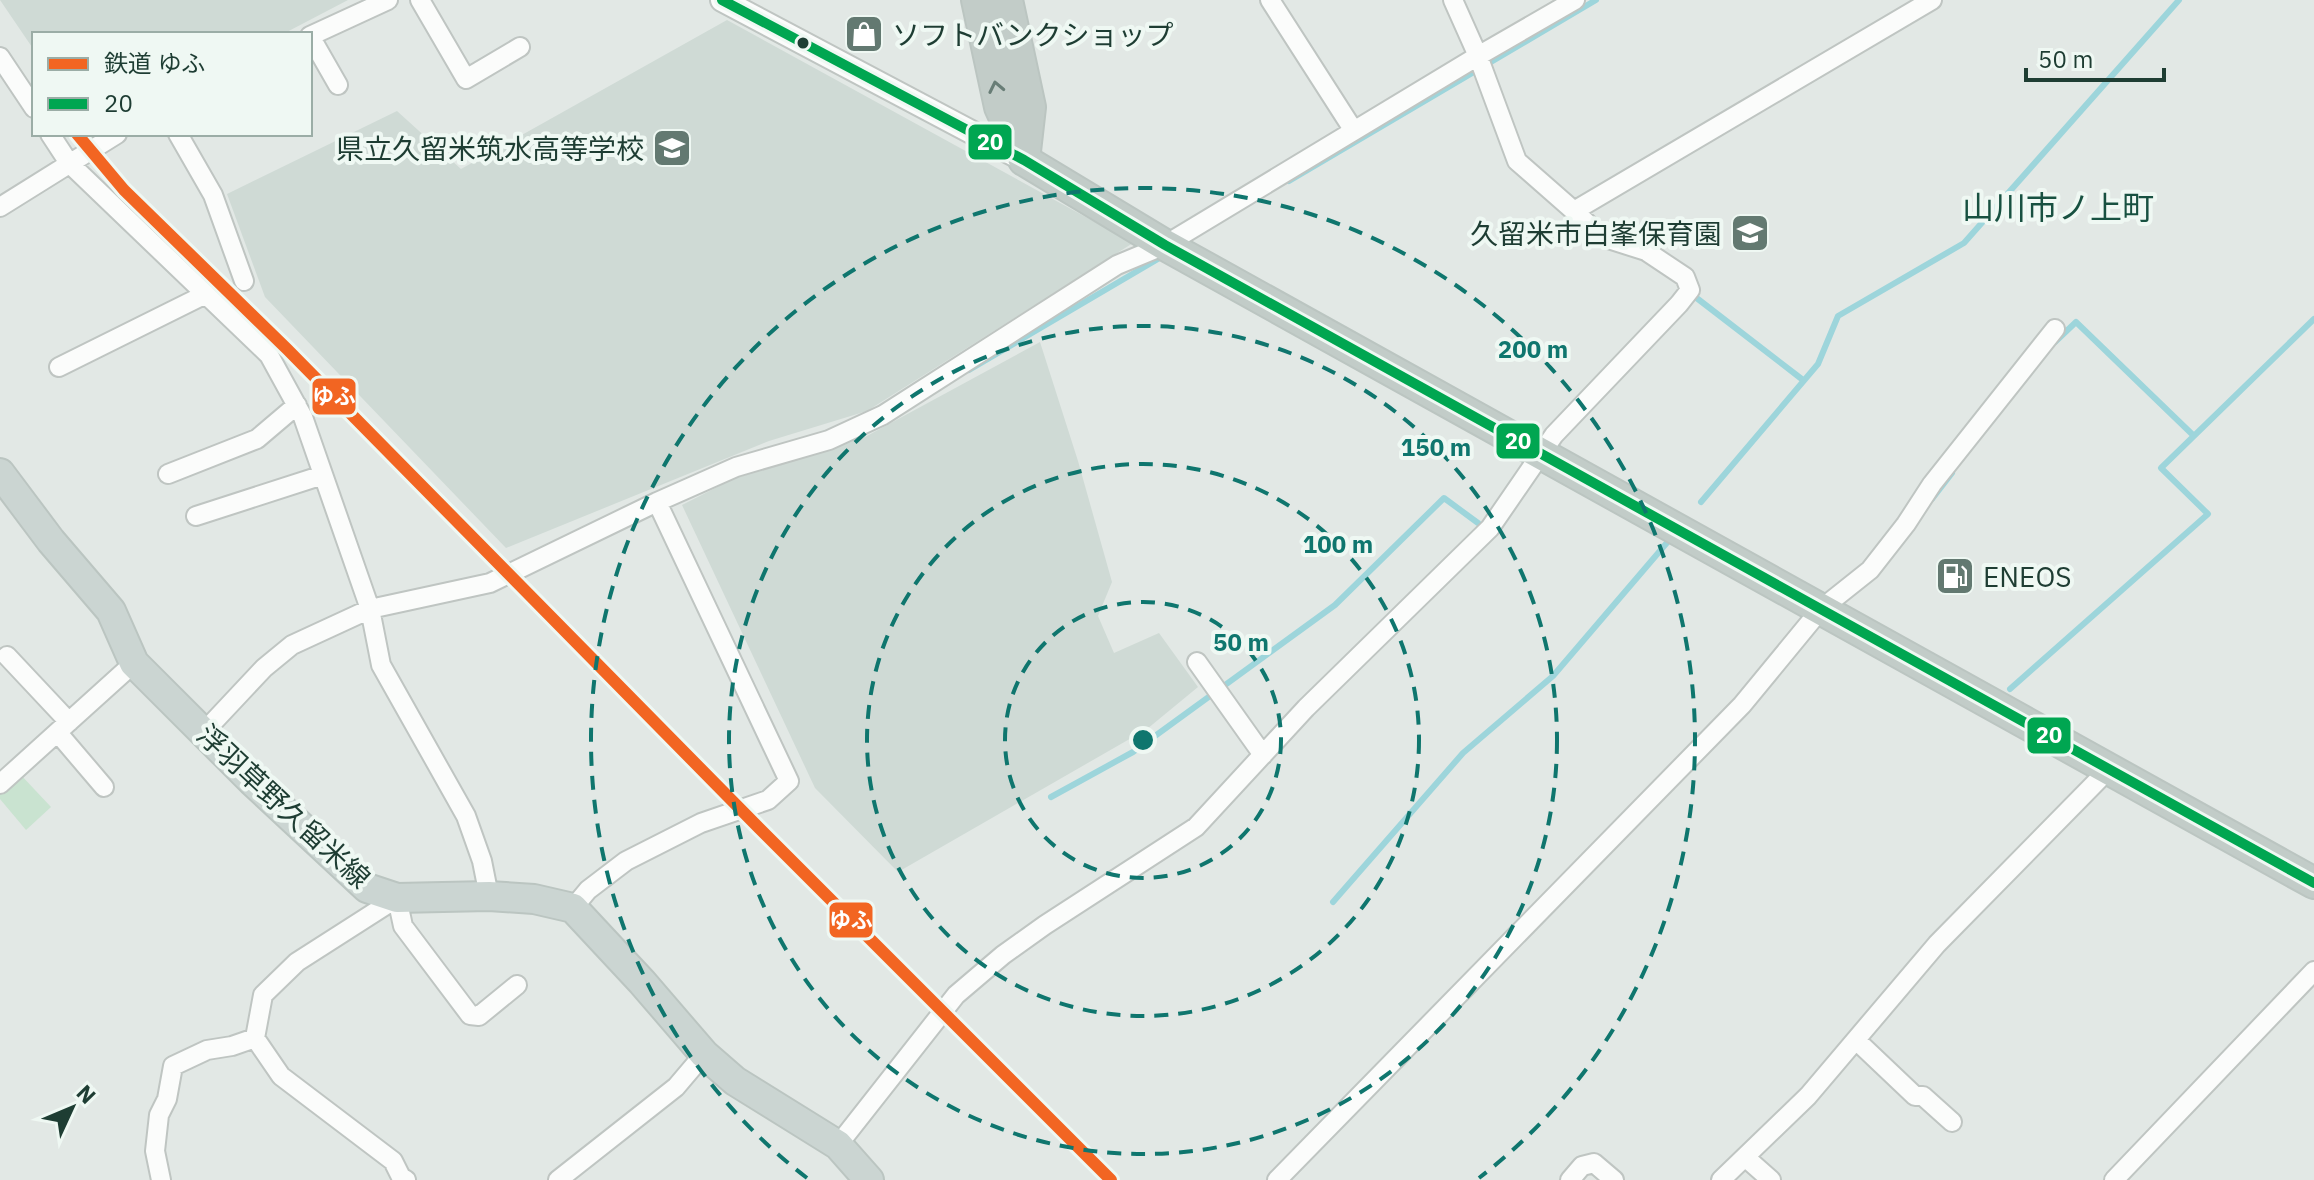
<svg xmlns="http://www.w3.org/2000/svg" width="2314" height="1180" font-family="'IBM Plex Sans','Noto Sans JP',sans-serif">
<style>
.built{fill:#cfdad5}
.green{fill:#c9e3d0}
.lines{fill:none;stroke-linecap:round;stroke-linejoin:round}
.stream{stroke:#9dd5db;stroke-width:6}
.minor-casing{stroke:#bfc5c2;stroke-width:22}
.tertiary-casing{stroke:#bfc5c2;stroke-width:26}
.primary-casing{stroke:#bbc5c1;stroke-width:32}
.trunk-casing{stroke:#bbc5c1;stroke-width:34}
.minor{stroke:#fbfcfb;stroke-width:18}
.tertiary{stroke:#fbfcfb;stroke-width:22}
.primary{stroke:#cbd5d2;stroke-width:28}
.trunk{stroke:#c2ccc8;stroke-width:30}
.bus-1-casing{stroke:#eff8f3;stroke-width:16}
.bus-1{stroke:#00a651;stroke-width:10}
.rail-1-casing{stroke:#eff8f3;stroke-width:18}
.rail-1{stroke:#f26522;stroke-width:12}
.oneway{stroke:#687d76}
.ring{fill:none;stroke:#0f766e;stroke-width:4;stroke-dasharray:14 10}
.bus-dot{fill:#1e3d33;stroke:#eff8f3;stroke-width:3}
.labels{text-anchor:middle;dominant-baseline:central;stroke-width:8;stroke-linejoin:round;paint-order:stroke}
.poi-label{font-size:28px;fill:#1e3d33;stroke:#eff8f3;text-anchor:start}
.street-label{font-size:28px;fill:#1e3d33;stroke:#eff8f3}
.quarter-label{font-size:32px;fill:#185141;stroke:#eff8f3}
.centre{fill:#0f766e;stroke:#eff8f3;stroke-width:4}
.ring-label{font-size:24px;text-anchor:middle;font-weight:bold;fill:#0f766e;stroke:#eff8f3;stroke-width:8;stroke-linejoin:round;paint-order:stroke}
.line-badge{stroke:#eff8f3;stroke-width:3}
.badge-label{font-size:22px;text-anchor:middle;font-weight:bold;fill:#fff}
</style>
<rect width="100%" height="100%" fill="#e2e8e5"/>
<path class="built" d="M0 0H348L283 34H34V50Z
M727 20 1133 243 867 411 769 441 506 548 265 297 227 194 397 111 461 169Z
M1040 342 1078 461 1112 582 1098 616 1114 653 1159 633 1198 687 1147 729 898 872 815 788 682 505 733 479 865 437Z"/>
<path class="green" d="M19 773 51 807 26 830 0 799V793Z"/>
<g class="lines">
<path class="stream" d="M1289 181 1596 0
M1694 296 1803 380
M2055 342 2076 322 2194 436
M969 370 1163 256
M1932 499 1952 473
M1701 502 1818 364 1838 316 1964 243 2179 0
M2010 689 2208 514 2161 468 2314 319
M1051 797 1133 752 1335 605 1444 498 1478 523
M1333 902 1463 753 1553 676 1671 538"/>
<g class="minor-casing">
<path id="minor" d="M420 0 466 79 520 47
M1270 0 1354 131
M1453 0 1478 56 1517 161 1574 211 1932 0
M310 36 388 0
M310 36 338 85
M0 57 34 108
M50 134 69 163 269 355 303 417 370 609 381 665 466 816 482 861 489 896
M178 134 213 195 244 281
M0 207 117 134
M59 367 206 294
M168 474 257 439 297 405
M196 516 323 475
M7 656 69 722
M1197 662 1263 755
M58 733 104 787
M203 733 264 668 292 645 370 609 490 583 657 502 736 467 829 440 883 415 1117 265 1165 245 1478 56 1575 0
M0 784 134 663
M573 908 588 890 626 861 701 823 768 800 789 781 657 502
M255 1038 281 1076 393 1161 401 1177 406 1180
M1856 1040 1915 1096H1923L1952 1122
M838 1145 956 995 1003 955 1045 925 1196 827 1306 708 1490 528 1554 435 1679 304 1690 290 1685 277 1646 251 1602 237 1574 211
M1745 1157 1771 1180
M161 1180 155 1151 159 1115 167 1099 173 1066 207 1050 232 1046 255 1038 263 995 297 962 397 898 403 926 470 1015 479 1016 517 985
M558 1180 676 1087 704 1054
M1277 1180 1742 705 1821 609 1870 570 1906 524 1932 484 2055 329
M1570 1180 1582 1166 1594 1163 1614 1180
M1721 1180 1808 1096 1937 944 2110 768
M2114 1180 2314 971"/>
</g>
<g class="tertiary-casing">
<path id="tertiary" d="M722 0 1024 160"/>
</g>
<g class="primary-casing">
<path id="primary" d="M0 473 51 541 111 611 134 663 252 781 367 888 397 898 489 896 534 899 573 908 642 982 704 1054 735 1081 838 1145 869 1180"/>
</g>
<g class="trunk-casing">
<path id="trunk" d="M977 0 1000 107 1024 160
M1007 0 1030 107 1024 160
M1024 160 1165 245 2314 883"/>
</g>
<use href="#minor" class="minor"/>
<use href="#tertiary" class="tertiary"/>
<use href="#primary" class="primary"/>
<use href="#trunk" class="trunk"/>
<g class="bus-1-casing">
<path id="bus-1" d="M722 0 1024 160 1165 245 2314 883"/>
</g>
<use href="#bus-1" class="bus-1"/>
<g class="rail-1-casing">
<path id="rail-1" d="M77 134 124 190 287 349 759 828 1111 1180"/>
</g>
<use href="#rail-1" class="rail-1"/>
</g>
<defs><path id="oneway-chevron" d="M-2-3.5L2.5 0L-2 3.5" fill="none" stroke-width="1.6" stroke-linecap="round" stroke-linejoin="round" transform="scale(2)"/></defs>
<use class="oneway" href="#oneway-chevron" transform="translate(996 87) rotate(-102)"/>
<g class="ring">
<circle cx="1143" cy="740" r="138"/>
<circle cx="1143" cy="740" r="276"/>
<circle cx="1143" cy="740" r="414"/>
<path d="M807 1178A552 552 0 1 1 1479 1178"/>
</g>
<defs>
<g id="shop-square" transform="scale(2)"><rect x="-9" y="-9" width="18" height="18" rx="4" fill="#637971" stroke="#eff8f3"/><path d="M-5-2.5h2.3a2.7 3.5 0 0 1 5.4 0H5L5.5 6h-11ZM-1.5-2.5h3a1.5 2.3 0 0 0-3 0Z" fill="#fff"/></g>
<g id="school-square" transform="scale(2)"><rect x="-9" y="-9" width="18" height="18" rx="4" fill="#637971" stroke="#eff8f3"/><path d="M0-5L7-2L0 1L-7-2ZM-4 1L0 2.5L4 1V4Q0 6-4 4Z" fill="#fff"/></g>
<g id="fuel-square" transform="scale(2)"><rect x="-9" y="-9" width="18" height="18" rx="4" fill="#637971" stroke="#eff8f3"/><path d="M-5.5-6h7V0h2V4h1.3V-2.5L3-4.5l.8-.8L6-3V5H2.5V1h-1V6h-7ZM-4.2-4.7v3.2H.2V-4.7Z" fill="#fff"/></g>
</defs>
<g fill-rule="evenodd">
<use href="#shop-square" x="864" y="34"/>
<use href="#school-square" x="672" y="148"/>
<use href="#school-square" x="1750" y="233"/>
<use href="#fuel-square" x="1955" y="576"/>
</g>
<circle class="bus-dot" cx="803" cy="43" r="7"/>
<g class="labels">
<g class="poi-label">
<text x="892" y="34">ソフトバンクショップ</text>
<text x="644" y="148" text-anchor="end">県立久留米筑水高等学校</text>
<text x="1722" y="233" text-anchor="end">久留米市白峯保育園</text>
<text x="1983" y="576">ENEOS</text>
</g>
<g class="street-label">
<text transform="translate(284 806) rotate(43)">浮羽草野久留米線</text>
</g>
<g class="quarter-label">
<text x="2058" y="207">山川市ノ上町</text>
</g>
</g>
<circle cx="1143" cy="740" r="12" class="centre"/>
<g class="ring-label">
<text x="1533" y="358">200 m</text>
<text x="1436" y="456">150 m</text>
<text x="1338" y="553">100 m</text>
<text x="1241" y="651">50 m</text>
</g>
<g class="line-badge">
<rect x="967" y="123" width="46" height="38" rx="8" fill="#00a651"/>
<rect x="311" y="377" width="46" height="39" rx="8" fill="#f26522"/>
<rect x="1495" y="422" width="46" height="38" rx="8" fill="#00a651"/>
<rect x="2026" y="716" width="46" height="39" rx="8" fill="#00a651"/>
<rect x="828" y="901" width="46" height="38" rx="8" fill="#f26522"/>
</g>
<g class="badge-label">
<text x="990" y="150">20</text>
<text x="334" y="404">ゆふ</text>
<text x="1518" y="449">20</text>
<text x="2049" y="743">20</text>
<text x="851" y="928">ゆふ</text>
</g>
<rect x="32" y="32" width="280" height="104" fill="#eff8f3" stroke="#9bada6" stroke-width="2"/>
<rect x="48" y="58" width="40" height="12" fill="#f26522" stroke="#9bada6" stroke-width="2"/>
<text x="104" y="72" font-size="24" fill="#1e3d33">鉄道 ゆふ</text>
<rect x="48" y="98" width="40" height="12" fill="#00a651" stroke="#9bada6" stroke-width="2"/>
<text x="104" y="112" font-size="24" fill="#1e3d33">20</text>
<g transform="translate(72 1108) rotate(46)" stroke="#eff8f3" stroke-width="6" paint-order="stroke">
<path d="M0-6L14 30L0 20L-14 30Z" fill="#1e3d33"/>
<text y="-12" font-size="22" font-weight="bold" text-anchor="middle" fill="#1e3d33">N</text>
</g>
<path d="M2026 68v12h138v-12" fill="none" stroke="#1e3d33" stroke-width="4"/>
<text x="2038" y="68" font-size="24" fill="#1e3d33" stroke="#eff8f3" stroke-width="6" paint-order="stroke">50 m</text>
</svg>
